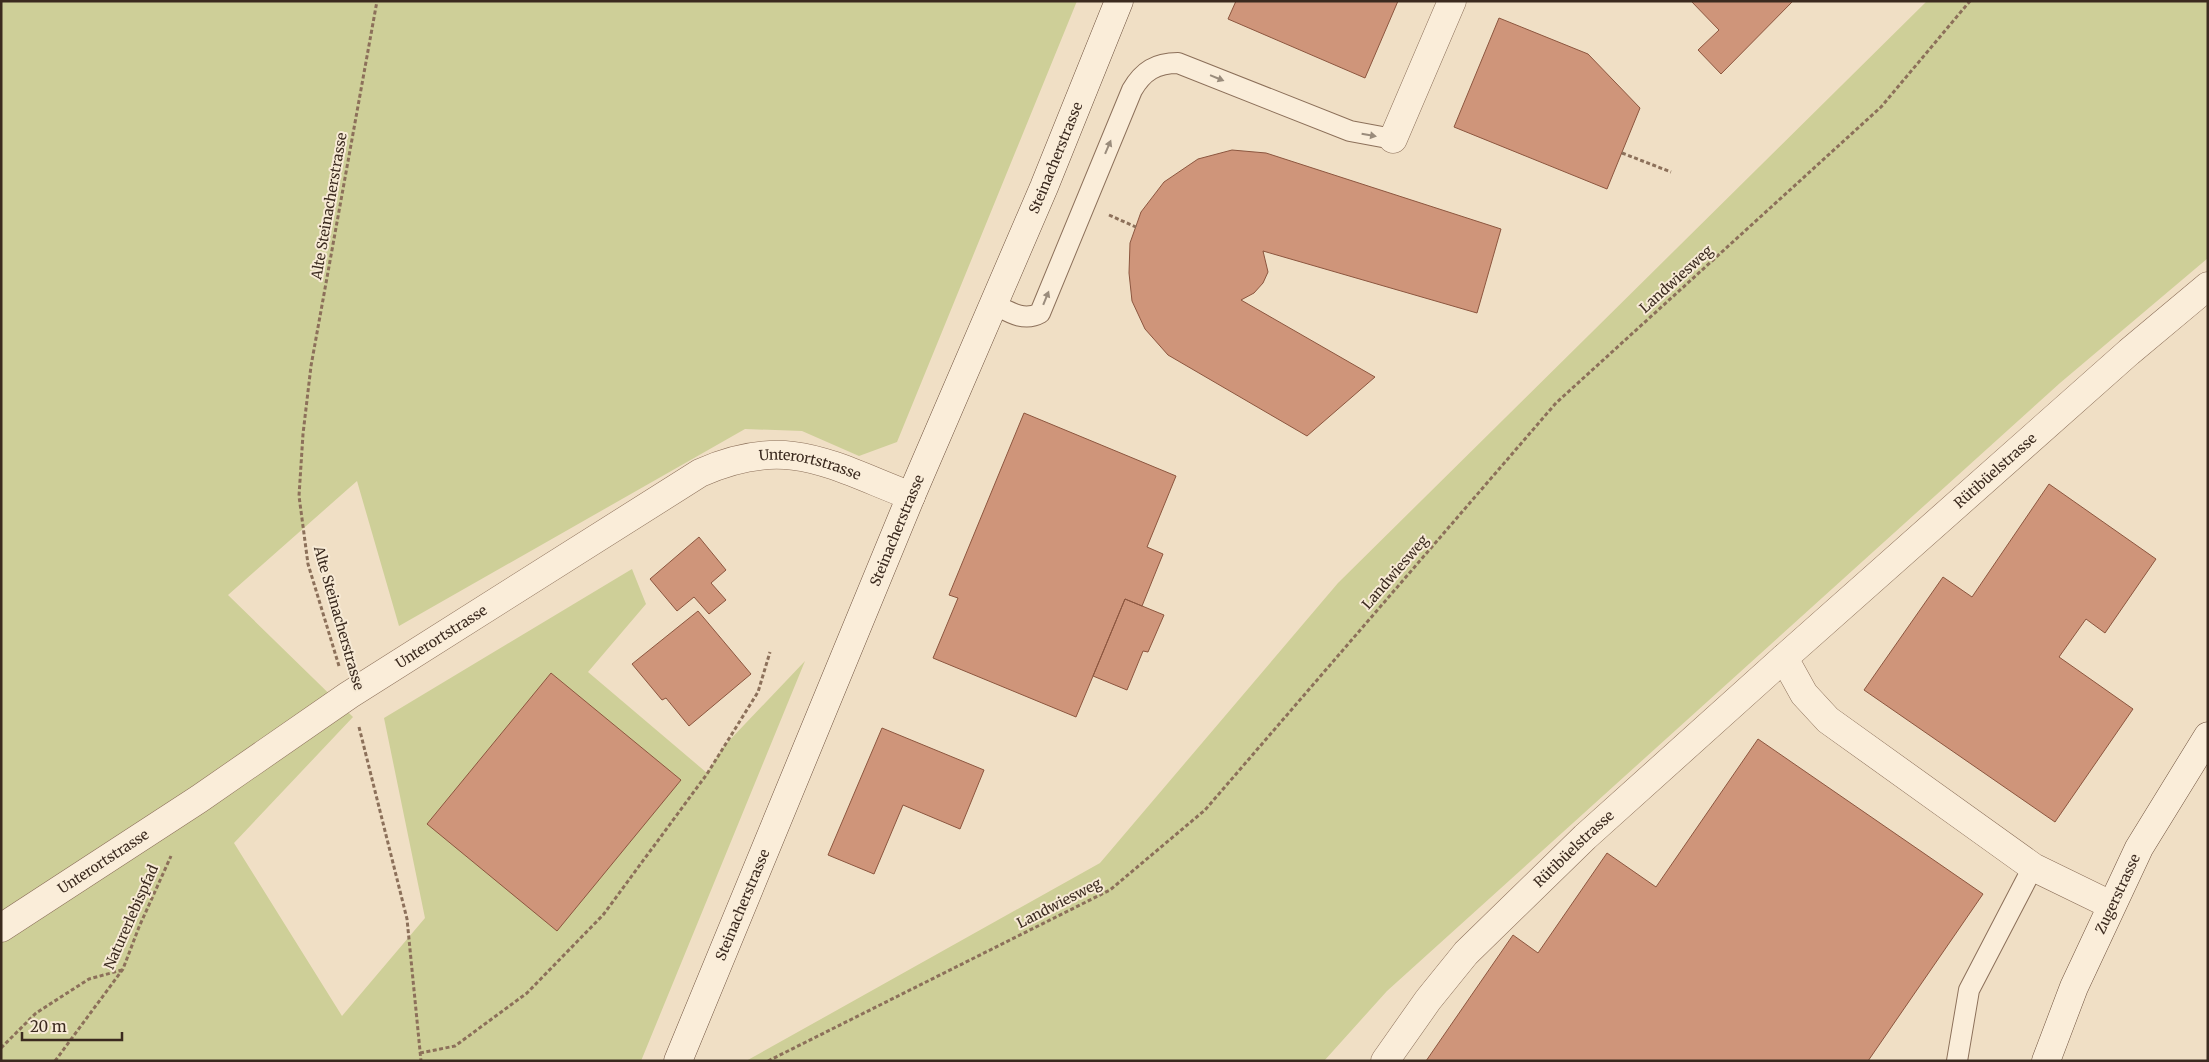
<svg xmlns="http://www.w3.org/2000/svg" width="2209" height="1062" font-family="Merriweather,serif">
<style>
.green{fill:#cecf98}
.building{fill:#cf957a;stroke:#8c563f}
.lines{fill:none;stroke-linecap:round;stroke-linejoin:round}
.lane-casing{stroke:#8c705a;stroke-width:22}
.street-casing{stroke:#8c705a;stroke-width:29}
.secondary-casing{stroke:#6e513d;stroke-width:29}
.path{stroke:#8c705a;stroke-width:3;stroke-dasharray:4 2.5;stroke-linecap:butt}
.lane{stroke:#faedd9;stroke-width:20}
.street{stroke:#faedd9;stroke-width:28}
.secondary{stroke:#faedd9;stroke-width:28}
.oneway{fill:#9a8c7c}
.labels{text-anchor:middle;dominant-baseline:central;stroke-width:4;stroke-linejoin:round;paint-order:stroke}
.street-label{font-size:14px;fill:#3b2a1f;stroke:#f7ead5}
</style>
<rect width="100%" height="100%" fill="#f0dfc5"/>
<path class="green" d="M1 1H1077L897 442 859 456 802 431 745 429 399 626 357 481 228 595 353 717 234 843 342 1016 425 918 384 718 632 569 646 604 588 672 707 773 725 745 805 661 641 1061H1Z
M1927 1H2208V258L2060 383 1387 991 1324 1061H746L1100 863 1338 583Z"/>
<path class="building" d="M1236 1H1398L1365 78 1228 19Z
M1691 1H1793L1721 74 1698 50 1719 30Z
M1499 18 1588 54 1640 108 1607 189 1454 127Z
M1232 150 1266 153 1501 229 1477 313 1263 251 1268 272 1263 283 1254 293 1241 300 1375 377 1307 436 1168 355 1145 329 1132 301 1129 273 1130 243 1141 212 1164 182 1198 159Z
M1024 413 1176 476 1147 547 1163 554 1142 606 1125 599 1076 717 933 658 958 598 949 595Z
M2049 484 2156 559 2105 633 2086 619 2059 657 2133 709 2055 822 1864 690 1943 577 1972 597Z
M699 537 726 570 711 583 726 600 709 614 694 597 677 611 650 579Z
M1125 599 1164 615 1148 652 1143 651 1127 690 1093 676Z
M698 611 751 674 689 726 666 698 662 700 632 664Z
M551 673 681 780 557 931 427 824Z
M882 728 984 770 960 829 903 805 874 874 828 855Z
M1758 739 1983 894 1868 1061H1426L1513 935 1538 953 1607 853 1656 887Z"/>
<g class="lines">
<g class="lane-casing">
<path id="lane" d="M994 304C1009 312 1024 322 1040 313L1132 90C1143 71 1156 63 1178 63L1350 131 1393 139
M1957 1061 1969 990 2033 867"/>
</g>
<g class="street-casing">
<g id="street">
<path d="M1393 139 1452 1"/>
<path id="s1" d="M2111 905 2033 867 1828 720 1804 694 1784 658 2129 352 2208 286"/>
<path id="s2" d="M1 928 199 799 349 695 700 473C787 434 830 465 911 496"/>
<path id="s3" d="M1385 1061 1428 1000 1466 953 1585 837 1784 658"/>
</g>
</g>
<g class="secondary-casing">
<g id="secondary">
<path id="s4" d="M678 1061 911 496 1044 187 1119 1"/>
<path id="s5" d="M2046 1061 2074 987 2139 848 2208 736"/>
</g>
</g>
<path class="path" d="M1622 153 1671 172
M1109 215 1136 227
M339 666 308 564 299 496 303 434 311 366 377 1
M359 727 407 919 421 1061
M1 1048 36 1013 89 979 122 970
M420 1053 455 1046 527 993 603 915 707 774 758 692 770 652
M55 1061 123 969 139 927 171 856
M768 1061 1110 890 1205 810 1556 403 1881 107 1970 1"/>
<use href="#lane" class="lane"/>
<use href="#street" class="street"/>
<use href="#secondary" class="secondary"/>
</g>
<defs><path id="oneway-solid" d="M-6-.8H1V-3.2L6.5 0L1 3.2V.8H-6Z" transform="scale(1.25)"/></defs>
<g class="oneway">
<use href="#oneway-solid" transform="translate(1217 78) rotate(22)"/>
<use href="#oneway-solid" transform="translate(1369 135) rotate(10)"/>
<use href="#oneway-solid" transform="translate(1108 147) rotate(-67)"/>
<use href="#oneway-solid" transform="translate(1046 298) rotate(-68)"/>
</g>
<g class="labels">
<g class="street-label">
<text stroke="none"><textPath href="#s4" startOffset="979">Steinacherstrasse</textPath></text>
<text transform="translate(329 206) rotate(-80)">Alte Steinacherstrasse</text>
<text transform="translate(1676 279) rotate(-42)">Landwiesweg</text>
<text stroke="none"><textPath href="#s2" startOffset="948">Unterortstrasse</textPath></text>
<text stroke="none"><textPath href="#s1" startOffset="698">Rütibüelstrasse</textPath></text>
<text stroke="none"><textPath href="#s4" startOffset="574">Steinacherstrasse</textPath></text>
<text transform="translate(1395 572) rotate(-49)">Landwiesweg</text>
<text transform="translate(339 618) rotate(74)">Alte Steinacherstrasse</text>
<text stroke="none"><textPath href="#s2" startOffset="528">Unterortstrasse</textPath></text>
<text stroke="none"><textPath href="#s3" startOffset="285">Rütibüelstrasse</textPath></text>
<text stroke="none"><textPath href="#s2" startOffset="122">Unterortstrasse</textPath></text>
<text stroke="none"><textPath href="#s5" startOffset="182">Zugerstrasse</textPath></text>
<text transform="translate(1059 903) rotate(-27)">Landwiesweg</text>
<text stroke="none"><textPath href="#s4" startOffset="169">Steinacherstrasse</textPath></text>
<text transform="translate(131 917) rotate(-66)">Naturerlebispfad</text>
</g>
</g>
<rect width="2209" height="1062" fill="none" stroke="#3b2a1f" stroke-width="5"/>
<path d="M22 1032v8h100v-8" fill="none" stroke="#3b2a1f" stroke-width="2.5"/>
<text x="30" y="1032" font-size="15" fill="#3b2a1f" stroke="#f7ead5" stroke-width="4" paint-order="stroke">20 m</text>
</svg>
